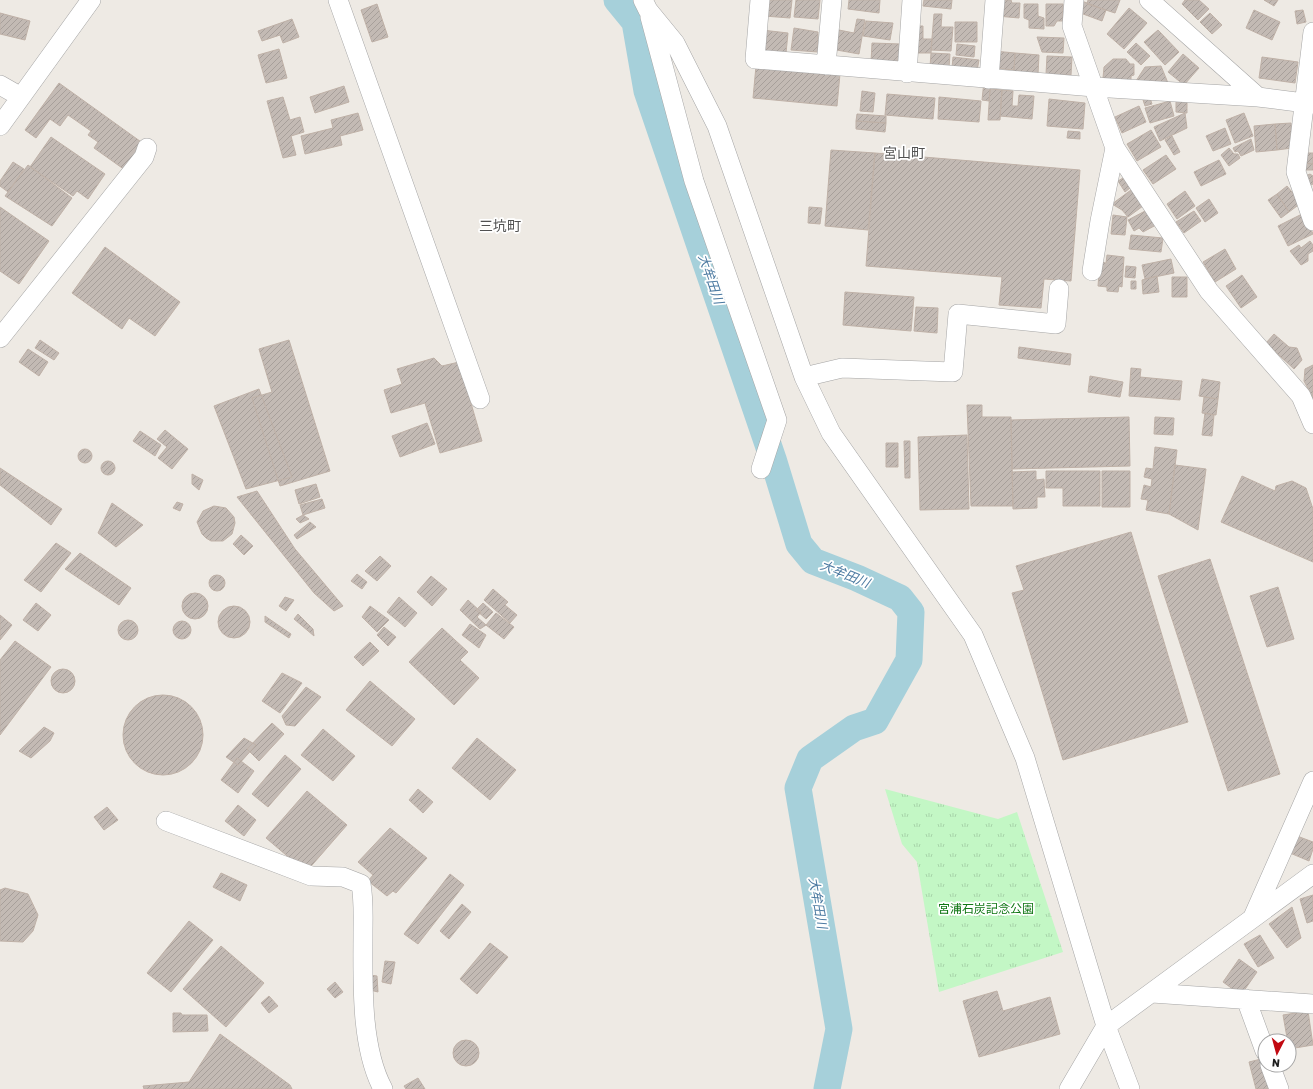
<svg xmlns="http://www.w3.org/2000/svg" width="1313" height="1089" font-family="Rubik,'Noto Sans JP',sans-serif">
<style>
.park{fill:url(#park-tufts)}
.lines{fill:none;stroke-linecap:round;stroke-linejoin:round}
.river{stroke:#a6d0da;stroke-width:27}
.building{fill:url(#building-hatch);stroke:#bfb1a7}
.minor-casing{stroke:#a5a5a5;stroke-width:20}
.minor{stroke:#fff;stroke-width:19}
.labels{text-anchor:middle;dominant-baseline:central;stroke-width:3.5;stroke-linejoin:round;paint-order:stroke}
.park-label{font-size:12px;fill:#117715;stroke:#fff}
.water-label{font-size:13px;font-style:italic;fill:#4c7aa1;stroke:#fff}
.quarter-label{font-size:14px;fill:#515151;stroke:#fff}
</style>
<defs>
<pattern id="park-tufts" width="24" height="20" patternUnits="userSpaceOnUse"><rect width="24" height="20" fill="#c3f7c5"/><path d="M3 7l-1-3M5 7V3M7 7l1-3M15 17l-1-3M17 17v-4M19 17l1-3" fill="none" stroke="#a7d3a9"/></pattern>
<pattern id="building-hatch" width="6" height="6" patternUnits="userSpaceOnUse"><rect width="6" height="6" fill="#c3bab4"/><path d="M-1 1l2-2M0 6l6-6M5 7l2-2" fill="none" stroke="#a79f9a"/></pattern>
</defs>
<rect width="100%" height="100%" fill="#eeeae4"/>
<path class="park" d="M885 789 998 819 1017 812 1063 952 939 992 917 862 902 844Z"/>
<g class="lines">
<path class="river" d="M617 0 635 22 647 91 773 459 799 544 813 561 857 578 900 598 911 612 909 660 875 721 854 728 810 759 798 788 839 1029 827 1089"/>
</g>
<path class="building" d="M766 0H792L790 18 764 16Z
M796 0H820L818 19 794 17Z
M849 0H880L879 13 848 9Z
M924 0H952L951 9 923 6Z
M998 0H1011L1012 3H1020L1019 18 997 16Z
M1079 0 1106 10 1102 21 1075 11Z
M1088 0H1120L1115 13 1087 4Z
M1199 0 1209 9 1198 20 1182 4 1185 0Z
M1264 0H1278L1274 6Z
M377 4 388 37 372 42 361 10Z
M1024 4H1038V16L1044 18V29L1029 28V20L1024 18Z
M1046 4H1063V21H1057L1054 26H1046Z
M1129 8 1147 23 1124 49 1107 34Z
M1254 10 1280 22 1272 40 1246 28Z
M1303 10 1306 22 1297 24 1295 11Z
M0 13 30 21 25 40 0 34Z
M1210 13 1222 25 1212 34 1200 22Z
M934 14H942L941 27H953L951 51 931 50Z
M292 19 299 37 283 43 280 35 262 41 258 31Z
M857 19 865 20 859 54 831 49 834 29 854 33Z
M866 21 893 23 890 40 863 36Z
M955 22H977V42H955Z
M913 26H923V39H932L931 53H911Z
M794 28 818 32V52L791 50Z
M762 30 788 33 786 53 760 51Z
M1158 30 1179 52 1165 65 1144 42Z
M1037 37 1064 38 1063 53 1042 52Z
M872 43 901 44 900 63 871 62Z
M1136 43 1150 56 1141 65 1127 52Z
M957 44 975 46 974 57 956 55Z
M279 49 287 78 266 83 258 55Z
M994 51 1015 53 1014 70 993 68Z
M931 53 950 54 949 68 930 67Z
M1015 53 1039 55 1038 74 1014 72Z
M1183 54 1199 68 1184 85 1168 72Z
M1047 56 1072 57 1071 75 1046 74Z
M953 57 979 60 977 71 952 68Z
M1262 57 1298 62 1295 83 1259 78Z
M1113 59H1126L1130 64H1134V75L1131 76V81L1103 78 1104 67Z
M756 66 840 74 837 106 753 98Z
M1161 66 1168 83 1136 81 1145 67Z
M984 81 991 82 989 101 982 100Z
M59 83 144 144 125 170 94 148 98 142 88 135 91 131 68 115 60 126 50 119 36 138 25 130Z
M344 86 349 102 315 113 310 97Z
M990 89 1002 90 1000 120H988Z
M1002 90 1013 91 1012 106H1018L1019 95 1034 96 1032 119 1000 116Z
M862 91 875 93 873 112 860 111Z
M887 94 935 98 933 119 885 115Z
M283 97 290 120 300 117 304 132 291 136 296 155 283 158 267 101Z
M939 97 981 101 979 122 938 119Z
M1150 98 1152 104 1145 106 1143 100Z
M1176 98 1187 99V113L1176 112Z
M1049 99 1085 103 1083 129 1047 126Z
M1170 101 1174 116 1150 123 1145 108Z
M1139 106 1146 122 1122 133 1115 117Z
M358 113 363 130 340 136 342 145 305 154 301 136 333 128 331 120Z
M1185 113 1187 128 1160 141 1154 127Z
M1244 113 1253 136 1235 143 1226 120Z
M857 114 886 116V123L856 121Z
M856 121 886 123 885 132 856 129Z
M1291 123 1292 148 1277 150 1275 124Z
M1275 124 1277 150 1256 152 1254 126Z
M1225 128 1231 144 1213 151 1206 136Z
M1151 130 1161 147 1137 161 1127 144Z
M1068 131 1080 132V139L1067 138Z
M1172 136 1180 152 1174 155 1165 140Z
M51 137 105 174 88 199 77 191 73 196 30 167Z
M1251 139 1254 150 1241 156 1238 151 1235 152 1233 148Z
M1229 148 1234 154H1238L1240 158 1229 166 1221 155Z
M831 150 875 153 868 230 825 226Z
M875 153 1080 170 1071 281 1044 279 1041 308 999 305 1002 277 866 266Z
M1303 153H1313V164L1303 163Z
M1166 155 1176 169 1153 184 1143 170Z
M1219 160 1226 174 1201 186 1194 172Z
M13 162 24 169 8 192 0 186V181Z
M1303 163 1313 164V170H1302Z
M28 165 72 198 52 226 5 196Z
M1310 174 1313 176V184L1305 188 1301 178Z
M1123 178 1130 188 1125 192 1118 181Z
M1287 186 1301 203 1289 212 1277 194Z
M1131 190 1143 206 1128 217 1122 210 1112 204Z
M1185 191 1195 206 1177 219 1167 204Z
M1277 194 1289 212 1281 218 1268 200Z
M1209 199 1218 213 1205 222 1196 208Z
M0 207 49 241 19 284 0 271Z
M809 207 822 208 820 224 808 223Z
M1147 210 1156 225 1143 232 1139 228 1134 231 1128 220Z
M1194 211 1201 221 1184 233 1176 222Z
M1304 213 1313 234 1288 246 1278 226Z
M1113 215 1127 217 1125 235 1111 234Z
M1131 235 1163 238 1161 252 1129 249Z
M1310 241 1313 245V251L1308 254V261L1301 265 1290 251 1299 245 1301 248Z
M105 247 180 302 155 336 129 318 122 329 72 293Z
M1225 249 1236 269 1215 282 1203 262Z
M1107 255 1124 257 1122 287 1119 286 1118 292 1107 291V287L1098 286 1100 262 1106 263Z
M1171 259 1174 273 1145 279 1142 265Z
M1126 266 1136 267 1135 278 1125 277Z
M1242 275 1257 297 1241 308 1226 286Z
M1157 276 1159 292 1143 294 1142 280Z
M1172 277H1187V297H1172Z
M1131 281H1136V289H1131Z
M845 292 914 297 911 331 843 325Z
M916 307 938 308 937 333 914 331Z
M1274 334 1289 347 1297 348 1302 360 1294 369 1266 343Z
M40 340 59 353 54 360 35 348Z
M289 340 330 471 280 486 252 398 272 392 259 349Z
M1019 347 1071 354 1070 365 1018 358Z
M28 349 48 362 39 376 19 362Z
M434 358 442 366 459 362 482 441 440 453 425 403 391 413 384 390 402 384 397 369Z
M1313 365V398L1304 381 1305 369Z
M1131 368 1141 369 1140 377 1182 381 1180 400 1129 396Z
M1090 376 1123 382 1120 397 1088 392Z
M1202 379 1220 382 1218 399 1199 396Z
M259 389 292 477 246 489 214 406Z
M1204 397 1218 399 1216 415 1202 413Z
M967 405H982V417H1011L1013 506H971Z
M1205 413 1214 415 1212 436 1202 435Z
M1129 417 1130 466 1012 469 1011 420Z
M1155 417 1174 418 1173 435 1154 434Z
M427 423 435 444 400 457 392 436Z
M165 430 188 449 172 469 158 458 167 447 157 439Z
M140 431 161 445 155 456 133 441Z
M967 435 969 509 920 510 918 437Z
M904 441H910V478H905Z
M886 443H898V467H886Z
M1155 447 1177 450 1169 514 1146 510 1148 500 1141 499 1144 485 1151 487 1152 479 1144 477 1146 468 1153 469Z
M78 456a7 7 0 1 1 14 0a7 7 0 1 1-14 0Z
M101 468a7 7 0 1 1 14 0a7 7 0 1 1-14 0Z
M1175 465 1206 469 1198 530 1169 514Z
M0 468 62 509 51 525 0 485Z
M1036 471V480L1044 479 1045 497H1037V508L1013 509 1012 472Z
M1046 471H1100V506H1063V488H1046Z
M1102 471H1130V507H1102Z
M192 474 203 480 199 490 192 484Z
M1242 476 1275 491 1276 486 1292 481 1306 488 1313 509V562L1221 522Z
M316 484 320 497 299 504 295 490Z
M257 491 295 549 343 606 334 611 314 593 237 497Z
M322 499 325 508 303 515 300 505Z
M177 502 183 504 180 511 173 508Z
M112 503 143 525 116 547 98 533Z
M214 506 226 508 234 517 235 523 232 534 223 541H211L206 538 202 534 197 522 203 511Z
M303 515 309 519 300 523 296 519Z
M310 522 316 527 297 539 294 535Z
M1131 532 1188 722 1063 760 1012 593 1024 590 1016 566Z
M241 535 253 546 244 555 233 544Z
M56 543 71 553 41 592 24 580Z
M80 553 131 588 119 605 65 569Z
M380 556 391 566 377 581 365 571Z
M1210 559 1280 774 1228 791 1158 576Z
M357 574 367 582 362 589 351 581Z
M209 583a8 8 0 1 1 16 0a8 8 0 1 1-16 0Z
M431 576 447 589 432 606 417 592Z
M1278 587 1294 639 1267 647 1250 596Z
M493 589 508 602 505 605 517 615 510 623 484 600Z
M182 606a13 13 0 1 1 26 0a13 13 0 1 1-26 0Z
M285 597 294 600 286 611 279 606Z
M399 597 417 613 405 627 387 612Z
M468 600 481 612 477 617 486 625 480 629 460 610Z
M36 603 51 615 38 631 23 620Z
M483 603 493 612 486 619 476 610Z
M218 622a16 16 0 1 1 32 0a16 16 0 1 1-32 0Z
M370 606 389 620 377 632 362 617Z
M496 613 514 627 504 639 486 625Z
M298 614 313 629 314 636 294 619Z
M0 615 12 625 0 640Z
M265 616 291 634 289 638 265 622Z
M118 630a10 10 0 1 1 20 0a10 10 0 1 1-20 0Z
M173 630a9 9 0 1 1 18 0a9 9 0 1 1-18 0Z
M470 624 486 635 479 648 462 635Z
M384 627 396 637 388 646 377 635Z
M442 628 468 652 460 660 479 678 454 705 409 662Z
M15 641 51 667 0 735V660Z
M370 642 379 651 363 666 354 657Z
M51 681a12 12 0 1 1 24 0a12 12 0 1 1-24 0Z
M282 673 302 683 280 713 262 701Z
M370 681 415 719 392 746 346 710Z
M306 687 321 697 295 726 286 725 282 716Z
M123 735a40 40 0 1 1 80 0a40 40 0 1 1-80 0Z
M272 723 284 734 259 761 247 749Z
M44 727 54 733 50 741 31 758 19 751Z
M323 729 355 756 333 781 301 755Z
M244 738 256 745 238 765 226 757Z
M477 738 516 770 490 800 452 768Z
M285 755 301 769 268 807 252 794Z
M237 758 254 771 238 793 221 780Z
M418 789 433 802 423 813 409 800Z
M307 791 347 825 306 872 266 838Z
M238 805 256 820 244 836 225 821Z
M107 807 118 820 104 830 94 817Z
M390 828 427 858 396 893 393 891 387 896 368 881 373 875 358 862Z
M1297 836 1313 842V849L1309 861 1290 853Z
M221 873 247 885 240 901 213 887Z
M450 874 464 885 418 944 404 934Z
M5 888 28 894 38 915 33 931 23 942 0 941V890Z
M1313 895V921L1307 923 1300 899Z
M462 904 471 912 449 939 440 931Z
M1292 907 1301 938 1287 948 1269 924Z
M189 921 213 940 171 992 147 973Z
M1260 935 1274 958 1258 967 1244 944Z
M490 943 508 957 477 994 460 979Z
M221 946 264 983 226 1027 183 989Z
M1239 959 1257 972 1241 995 1223 982Z
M385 961 395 962 391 984 382 982Z
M370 975 377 976 378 992 370 990Z
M335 982 343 992 335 998 327 989Z
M997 991 1003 1011 1050 997 1060 1034 979 1057 963 1001Z
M269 996 278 1006 269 1013 261 1003Z
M1308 1011 1313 1045 1289 1049 1283 1015Z
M173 1013H181L182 1015H207L208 1031 173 1032Z
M220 1034 290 1085 292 1089H144L143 1086 189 1082Z
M453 1053a13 13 0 1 1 26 0a13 13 0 1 1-26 0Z
M1265 1058 1277 1089H1256L1249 1062Z
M418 1078 425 1089H406L404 1086Z"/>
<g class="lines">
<g class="minor-casing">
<path id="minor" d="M338 0 480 399
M643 0 648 10 675 43 717 126 804 377 831 433 973 635 1025 758 1106 1026 1130 1089
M760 0 755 59 1094 87 1258 97
M1074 0 1072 26 1115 148 1209 291 1301 396 1313 424
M1149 0 1258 97 1313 104
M650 17 694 181 777 420 761 469
M1313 32 1296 172 1313 221
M826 65 832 0
M907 73 912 0
M989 79 995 0
M0 85 21 97
M0 126 91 0
M1092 271 1100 221 1115 148
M0 338 144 157 147 148
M804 377 842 368 953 372 958 314 1056 324 1059 289
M166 821 311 876 343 877 361 884C364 901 363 916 363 933 363 980 360 1046 383 1089
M1253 917 1313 781
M1152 993 1313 1004
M1246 999 1265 1051
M1270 1065 1279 1089
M1069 1089 1106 1026 1313 874"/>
</g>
<use href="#minor" class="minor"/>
</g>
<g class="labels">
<g class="park-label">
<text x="986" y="909">宮浦石炭記念公園</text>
</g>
<g class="water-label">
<text transform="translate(711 279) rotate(71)">大牟田川</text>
<text transform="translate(845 574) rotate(22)">大牟田川</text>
<text transform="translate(818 903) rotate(80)">大牟田川</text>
</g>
<g class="quarter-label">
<text x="904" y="153">宮山町</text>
<text x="500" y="226">三坑町</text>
</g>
</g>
<g transform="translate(1277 1053) rotate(186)"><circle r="19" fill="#ffffff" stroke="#a5a5a5"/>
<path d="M0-3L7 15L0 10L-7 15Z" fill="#c20911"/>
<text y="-6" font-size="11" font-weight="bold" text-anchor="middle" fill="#1e1e1e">N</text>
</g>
</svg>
